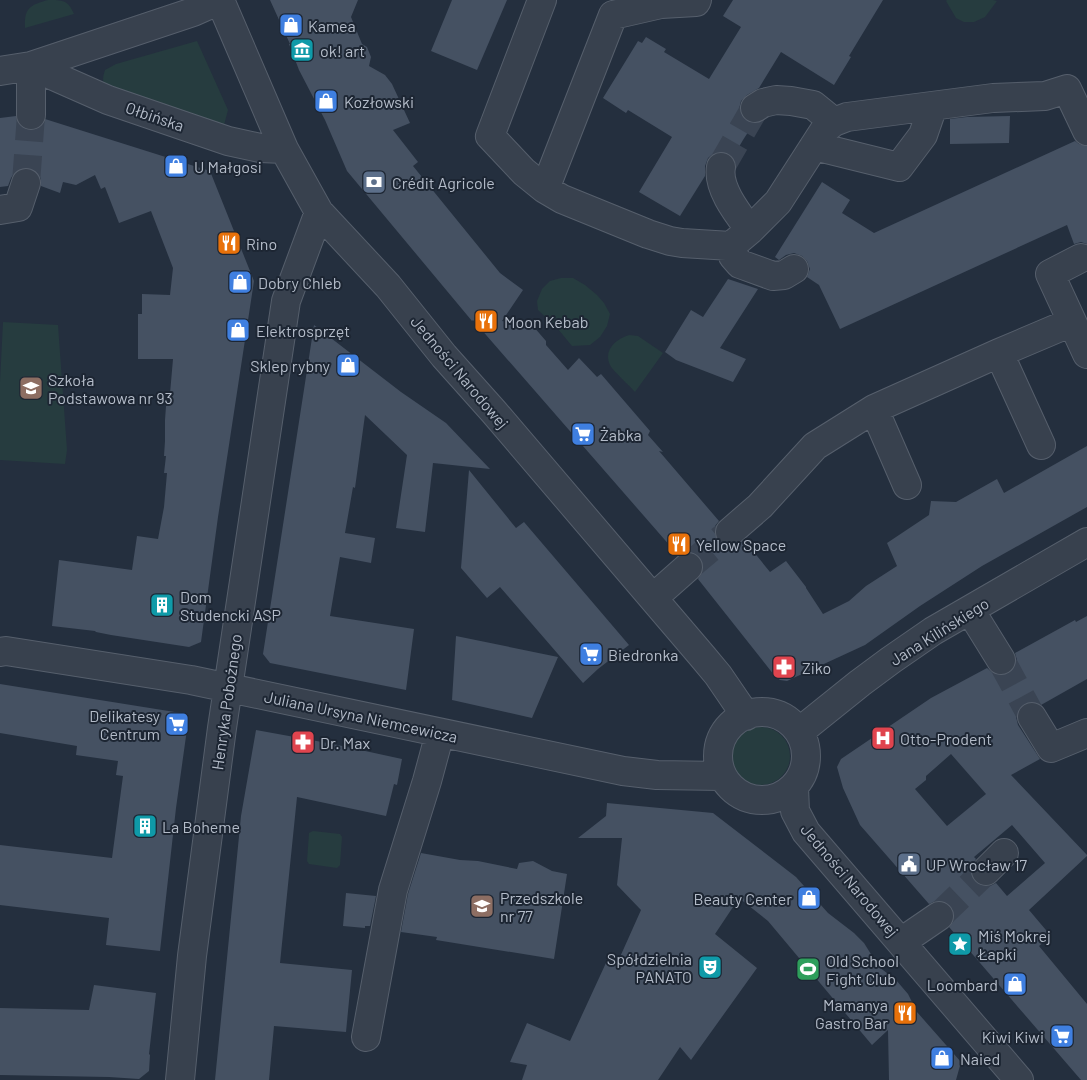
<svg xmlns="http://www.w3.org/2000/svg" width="1087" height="1080" font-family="Barlow,sans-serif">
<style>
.green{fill:#263c3f}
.building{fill:#455162;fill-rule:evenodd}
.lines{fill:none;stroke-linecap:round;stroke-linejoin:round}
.minor-tunnel{stroke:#3a4453;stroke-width:28;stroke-dasharray:28 14;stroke-linecap:butt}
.minor-casing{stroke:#565f6c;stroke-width:30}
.minor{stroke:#38414e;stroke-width:28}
.labels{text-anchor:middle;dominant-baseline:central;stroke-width:4;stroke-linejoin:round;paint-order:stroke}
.poi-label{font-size:16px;fill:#b4bcc9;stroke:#1d2633;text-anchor:start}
.street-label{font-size:16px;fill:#b4bcc9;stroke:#1d2633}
</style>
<rect width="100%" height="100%" fill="#242f3e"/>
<path class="green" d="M48 0C63 0 68 0 74 14L25 28C24 8 30 5 48 0Z
M947 0H993L997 1 985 17 974 22H964L956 18 946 1Z
M197 41 228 110 224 125 105 85C102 81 103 76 105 70L116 64Z
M561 278H573L585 285 597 295 604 303 610 314 607 326 600 337 590 345 572 346 558 329 538 310 537 301 542 289 550 281Z
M3 322 58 325 67 450 65 464 0 460V382Z
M629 335 638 336 663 353 635 392C630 386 613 371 610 365 603 350 616 339 629 335Z
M732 756a29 29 0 1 1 58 0a29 29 0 1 1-58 0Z
M313 831 340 834 342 837 340 865 337 868 309 864 307 861 309 833Z"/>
<path class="building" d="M270 0H358L351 17 362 44 367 47 371 57 369 66 385 75 392 84 410 123 393 130 418 162 413 166 500 273 523 290 502 321 533 326 546 341V345L568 370 579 358 597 377 601 374 650 431 648 435 663 452 659 451 719 521 715 526V534L719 543 724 547H732L740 544 744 540 770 572 786 561 806 587V588L823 614 849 601 866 586 897 566 887 543 929 515 931 501 956 502 997 479 1004 493 1087 446V507L982 566 920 606 865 645 787 681 780 680 774 675 698 579 703 571V564L700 557 692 552H684L678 555 473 320 472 321 347 171 325 120 299 70 289 44H290Z
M452 0H507L477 70 431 51Z
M733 0H883L849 56 851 57 834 85 781 52 759 88 747 95 741 101 739 109 742 116 747 122 754 123 743 140 733 157 729 154 721 151 714 153 708 158 705 166V176L680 216 639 192 672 137 628 110 626 113 603 98 638 41 642 43 646 37 666 49 664 52 709 79 741 27 723 16Z
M16 116 18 123 24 129 31 131 38 129 44 123 45 119 210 171 254 281 218 517 201 642 189 647 111 635 96 632 95 631 52 626 59 560 132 570 137 536 158 539 164 507 167 473H164L166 456H164L165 441V420L166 406 169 405 173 359H138V314H142V294L170 295 173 268 151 211 119 223 105 187 101 189 95 175 76 185 63 182 60 193 41 186V179L37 172 31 168H23L15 172 11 178 8 186 0 187V118Z
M1010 116 1009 143 950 144V119L967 117Z
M1075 141 1079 144 1087 146V244L1081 242 1074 244 1067 225 840 329 819 285 807 277 810 269 807 261 802 256 794 253 786 255 779 260 775 257 822 182 850 200 842 213 874 233Z
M728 279 758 289 720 348 746 359 733 382 676 360 665 352 691 310 703 317Z
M314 325 401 392 446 423 490 469 433 463 425 532 396 528 407 455 365 415 355 488 353 487 345 533 375 538 371 563 340 557 330 616 414 629 406 690 270 663 263 654Z
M469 470 516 528 524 522 629 645 598 669 583 683 500 587 487 598 461 568Z
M1087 616V679L1041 705 1039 703 1031 701 1024 703 1019 709 1016 717 1018 725 1040 759 1011 775 1087 855V856L1029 910 1051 936 1039 946 1087 1004V1080H1081L949 927 953 922 955 915 952 907 946 902 938 900 929 904 860 825 843 788 837 767 841 759 931 698 987 668 994 674 1002 676 1009 673 1015 667 1017 660 1015 653 1075 620 1076 622ZM951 754 986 794 947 826 915 789 926 780V776ZM1012 825 1045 863 1007 896 996 883 990 886H982L975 882 971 876V867L976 859 974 857Z
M456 636 558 657 532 718 452 700Z
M0 684 181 713 188 722 176 808 160 951 106 945 109 918 0 905V845L112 858 123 776 116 775 118 761 76 755 77 746 0 733Z
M256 730 333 744 402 759 397 785 394 784 386 816 297 797 280 963 352 970 346 1032 274 1026 269 1080H215L241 816Z
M607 803 713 813 796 877 828 913 854 933 864 943 879 967 896 980 908 994 917 1012 961 1062 956 1080H889L888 1030 872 1045 768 921 739 898 715 934 757 968 691 1060 680 1047 658 1080H522L527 1065 510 1062 527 1023 570 1041 611 952 620 957 641 910 617 885 622 838H578L606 816Z
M421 853 460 860 478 861 517 869 519 863 533 861 552 871 567 874 554 959 436 940 437 937 401 932 408 894Z
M346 893 376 896 370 926H365V928L343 926Z
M94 985 156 993 149 1054 150 1055 149 1071 139 1079 109 1077 0 1075V1008L89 1010Z"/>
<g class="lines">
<path class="minor-tunnel" d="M721 167 755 108
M26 183 31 115
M688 567 730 532
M1001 660 1032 717
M939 916 986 871"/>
<g class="minor-casing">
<path id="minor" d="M220 0 284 149 319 212 388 286 444 356 494 412 703 657 718 675 746 716
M542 0 490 136 524 172 545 189 613 15 661 4 696 2 697 0
M31 66 108 100 228 141 260 148 284 149
M0 71 31 66 193 12 220 0
M755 108 763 103 776 100 791 101 813 105 834 122
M31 115V66
M814 146 899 167 923 135 933 106
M721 167C717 188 738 214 750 230
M545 189 562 199 648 234 670 241 682 243 731 246 750 230 778 202 825 129 834 122 847 117 993 98 1045 96 1067 89 1087 131
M0 210 18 207 26 183
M731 246 733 256 740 264 773 276 784 275 794 269
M1081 258 1050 274 1087 354
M999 353 1041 445
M874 409 907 485
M730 532 760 506 815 446 874 409 999 353 1072 322
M653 598 688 567
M970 610 1001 660
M0 652 6 651 191 680 623 771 657 775 722 776
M718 756a44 44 0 1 1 88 0a44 44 0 1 1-88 0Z
M1032 717 1051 748 1087 733
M799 732 860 683 891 660 933 631 1087 542
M794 787 795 811 806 832 1019 1080
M986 871 1004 853
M901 942 939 916
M366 1037 393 890 427 781 440 733
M180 1080 192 956 222 728 286 301 319 212"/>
</g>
<use href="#minor" class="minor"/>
</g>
<defs>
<g id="shop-square" transform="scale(1.25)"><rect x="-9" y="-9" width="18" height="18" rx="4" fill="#3f7fe0" stroke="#1d2633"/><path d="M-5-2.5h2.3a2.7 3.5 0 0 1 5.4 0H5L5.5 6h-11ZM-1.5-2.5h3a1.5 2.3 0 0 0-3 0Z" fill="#fff"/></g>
<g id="museum-square" transform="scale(1.25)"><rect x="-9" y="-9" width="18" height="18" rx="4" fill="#0f9aa8" stroke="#1d2633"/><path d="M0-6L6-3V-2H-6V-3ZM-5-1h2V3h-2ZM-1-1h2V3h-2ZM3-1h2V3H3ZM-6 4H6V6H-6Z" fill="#fff"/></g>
<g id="bank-square" transform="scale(1.25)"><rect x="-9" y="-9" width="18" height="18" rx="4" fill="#5c6f8a" stroke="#1d2633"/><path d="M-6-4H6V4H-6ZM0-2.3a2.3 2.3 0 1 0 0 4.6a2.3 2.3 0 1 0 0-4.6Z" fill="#fff"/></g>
<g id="restaurant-square" transform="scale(1.25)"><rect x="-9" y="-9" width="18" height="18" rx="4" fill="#e8710a" stroke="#1d2633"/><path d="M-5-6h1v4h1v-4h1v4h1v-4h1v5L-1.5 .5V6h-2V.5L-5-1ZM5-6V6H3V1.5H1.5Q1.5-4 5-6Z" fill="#fff"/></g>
<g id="school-square" transform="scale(1.25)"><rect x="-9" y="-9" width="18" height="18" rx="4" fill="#8d6e63" stroke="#1d2633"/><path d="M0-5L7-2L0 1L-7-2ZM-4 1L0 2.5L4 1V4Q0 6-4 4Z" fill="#fff"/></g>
<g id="supermarket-square" transform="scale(1.25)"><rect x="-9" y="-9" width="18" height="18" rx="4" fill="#3f7fe0" stroke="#1d2633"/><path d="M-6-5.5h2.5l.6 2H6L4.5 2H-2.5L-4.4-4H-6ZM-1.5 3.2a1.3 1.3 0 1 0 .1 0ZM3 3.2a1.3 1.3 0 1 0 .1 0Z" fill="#fff"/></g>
<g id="building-square" transform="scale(1.25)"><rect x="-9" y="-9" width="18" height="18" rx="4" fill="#0f9aa8" stroke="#1d2633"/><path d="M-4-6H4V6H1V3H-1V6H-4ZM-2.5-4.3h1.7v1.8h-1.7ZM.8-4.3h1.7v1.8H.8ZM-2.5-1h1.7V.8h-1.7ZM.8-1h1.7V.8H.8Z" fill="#fff"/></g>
<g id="pharmacy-square" transform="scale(1.25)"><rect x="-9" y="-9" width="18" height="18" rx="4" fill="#e0444e" stroke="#1d2633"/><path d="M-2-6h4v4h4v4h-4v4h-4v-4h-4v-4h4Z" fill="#fff"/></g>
<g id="hospital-square" transform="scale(1.25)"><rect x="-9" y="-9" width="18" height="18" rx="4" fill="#e0444e" stroke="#1d2633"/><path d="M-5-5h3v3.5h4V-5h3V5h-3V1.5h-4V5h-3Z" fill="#fff"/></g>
<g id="civic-square" transform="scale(1.25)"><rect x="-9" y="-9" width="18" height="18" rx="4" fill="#5c6f8a" stroke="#1d2633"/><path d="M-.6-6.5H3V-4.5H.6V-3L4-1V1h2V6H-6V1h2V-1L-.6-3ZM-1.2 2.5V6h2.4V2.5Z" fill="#fff"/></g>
<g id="sight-square" transform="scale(1.25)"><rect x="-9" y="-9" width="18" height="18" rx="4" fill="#0f9aa8" stroke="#1d2633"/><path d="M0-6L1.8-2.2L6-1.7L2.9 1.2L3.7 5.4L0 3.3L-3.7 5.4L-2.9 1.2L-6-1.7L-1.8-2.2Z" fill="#fff"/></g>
<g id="theatre-square" transform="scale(1.25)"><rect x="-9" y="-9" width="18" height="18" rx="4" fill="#0f9aa8" stroke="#1d2633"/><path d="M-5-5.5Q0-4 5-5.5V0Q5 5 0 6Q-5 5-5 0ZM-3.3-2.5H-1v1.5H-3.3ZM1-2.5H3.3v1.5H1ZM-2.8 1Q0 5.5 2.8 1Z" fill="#fff"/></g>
<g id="stadium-square" transform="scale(1.25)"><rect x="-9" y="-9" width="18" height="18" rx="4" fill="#2e9e5b" stroke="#1d2633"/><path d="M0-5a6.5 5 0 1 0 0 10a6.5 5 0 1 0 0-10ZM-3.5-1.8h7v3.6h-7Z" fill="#fff"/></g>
</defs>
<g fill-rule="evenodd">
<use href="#shop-square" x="291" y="25"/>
<use href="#museum-square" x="302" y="50"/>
<use href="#shop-square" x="326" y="101"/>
<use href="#shop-square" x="176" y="166"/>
<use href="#bank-square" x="374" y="182"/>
<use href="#restaurant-square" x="229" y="243"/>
<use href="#shop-square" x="240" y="282"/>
<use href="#restaurant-square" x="486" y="321"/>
<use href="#shop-square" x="238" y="330"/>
<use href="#shop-square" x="348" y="365"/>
<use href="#school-square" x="31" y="388"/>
<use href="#supermarket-square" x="583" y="434"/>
<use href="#restaurant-square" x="679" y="544"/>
<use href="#building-square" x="162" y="605"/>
<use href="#supermarket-square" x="591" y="654"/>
<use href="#pharmacy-square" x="784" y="667"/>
<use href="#supermarket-square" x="177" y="724"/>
<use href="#hospital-square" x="883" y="738"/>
<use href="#pharmacy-square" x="303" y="742"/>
<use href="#building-square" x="145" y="826"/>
<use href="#civic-square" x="909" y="864"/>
<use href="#shop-square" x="809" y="898"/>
<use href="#school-square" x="482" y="906"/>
<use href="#sight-square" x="960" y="944"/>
<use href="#theatre-square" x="710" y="967"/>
<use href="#stadium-square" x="808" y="969"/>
<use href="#shop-square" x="1015" y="984"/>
<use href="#restaurant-square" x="905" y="1013"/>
<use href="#supermarket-square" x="1062" y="1036"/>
<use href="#shop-square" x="942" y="1058"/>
</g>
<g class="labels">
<g class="poi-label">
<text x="308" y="25">Kamea</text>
<text x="320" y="50">ok! art</text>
<text x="344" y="101">Kozłowski</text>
<text x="194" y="166">U Małgosi</text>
<text x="392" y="182">Crédit Agricole</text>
<text x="246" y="243">Rino</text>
<text x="258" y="282">Dobry Chleb</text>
<text x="504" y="321">Moon Kebab</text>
<text x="256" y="330">Elektrosprzęt</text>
<text x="330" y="365" text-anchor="end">Sklep rybny</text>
<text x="48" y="379">Szkoła<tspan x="48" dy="18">Podstawowa nr 93</tspan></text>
<text x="600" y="434">Żabka</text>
<text x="696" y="544">Yellow Space</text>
<text x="180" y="596">Dom<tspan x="180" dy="18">Studencki ASP</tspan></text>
<text x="608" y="654">Biedronka</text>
<text x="802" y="667">Ziko</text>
<text x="160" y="715" text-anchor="end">Delikatesy<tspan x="160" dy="18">Centrum</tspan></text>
<text x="900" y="738">Otto-Prodent</text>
<text x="320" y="742">Dr. Max</text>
<text x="162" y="826">La Boheme</text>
<text x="926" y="864">UP Wrocław 17</text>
<text x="500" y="897">Przedszkole<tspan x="500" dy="18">nr 77</tspan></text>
<text x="792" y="898" text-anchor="end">Beauty Center</text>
<text x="978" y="935">Miś Mokrej<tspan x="978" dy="18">Łapki</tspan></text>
<text x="692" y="958" text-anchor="end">Spółdzielnia<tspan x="692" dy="18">PANATO</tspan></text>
<text x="826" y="960">Old School<tspan x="826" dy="18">Fight Club</tspan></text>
<text x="998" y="984" text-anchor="end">Loombard</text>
<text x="888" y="1004" text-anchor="end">Mamanya<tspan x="888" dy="18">Gastro Bar</tspan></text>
<text x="1044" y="1036" text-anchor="end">Kiwi Kiwi</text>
<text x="960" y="1058">Naied</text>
</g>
<g class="street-label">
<text transform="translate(155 116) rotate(19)">Ołbińska</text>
<text transform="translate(460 372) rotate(50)">Jedności Narodowej</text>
<text transform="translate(939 631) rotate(-32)">Jana Kilińskiego</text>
<text transform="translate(226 702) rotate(-82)">Henryka Pobożnego</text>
<text transform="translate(361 716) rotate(12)">Juliana Ursyna Niemcewicza</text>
<text transform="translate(850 880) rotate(50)">Jedności Narodowej</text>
</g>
</g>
</svg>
